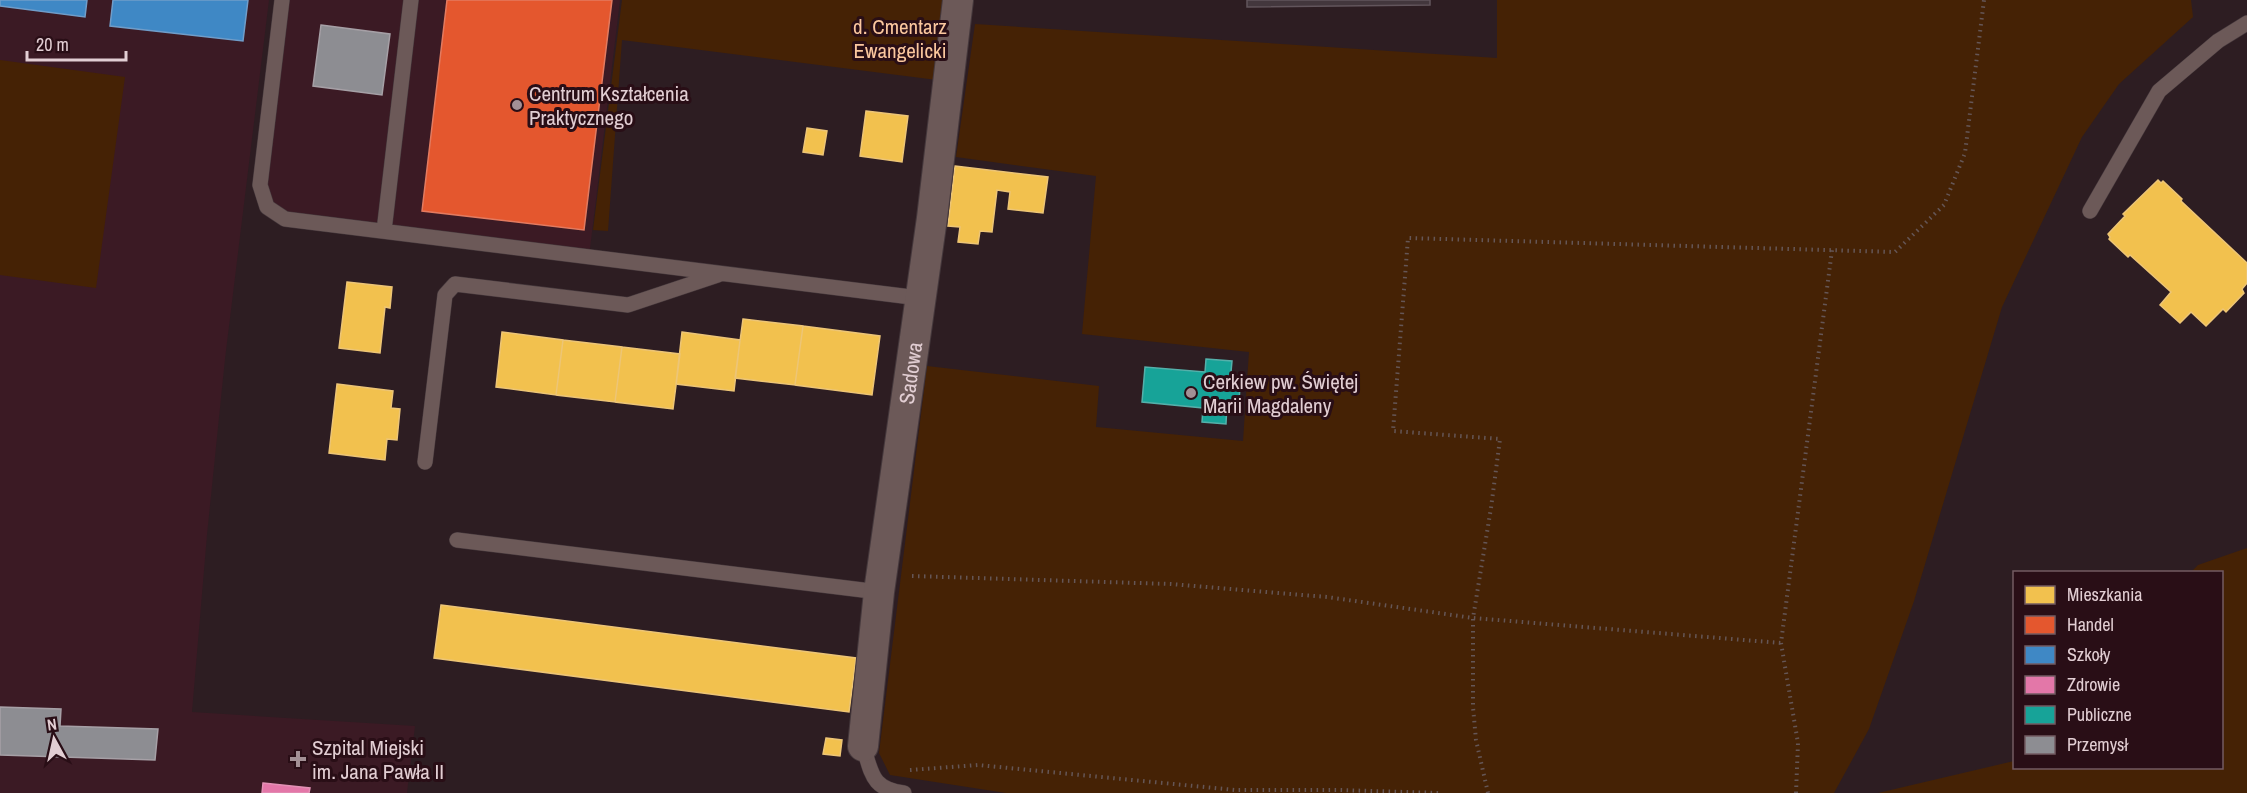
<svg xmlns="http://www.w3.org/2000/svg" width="2247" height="793" font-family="'Archivo Narrow',sans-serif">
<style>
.built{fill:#3b1a24}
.green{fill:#452205}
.homes{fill:#f2c14e;stroke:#edc576;stroke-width:1.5}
.shops{fill:#e4572e;stroke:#e37b60;stroke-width:1.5}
.schools{fill:#3f88c5;stroke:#709dc9;stroke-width:1.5}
.health{fill:#e377a8;stroke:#e391b5;stroke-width:1.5}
.public{fill:#17a398;stroke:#54b0aa;stroke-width:1.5}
.industry{fill:#8d8d92;stroke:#a6a0a6;stroke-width:1.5}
.building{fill:#43373d;stroke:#62555c;stroke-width:1.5}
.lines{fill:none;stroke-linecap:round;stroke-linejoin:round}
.service-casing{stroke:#45383c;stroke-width:16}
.minor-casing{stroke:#45383c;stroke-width:32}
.path{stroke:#655656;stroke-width:4;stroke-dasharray:1.5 4.5;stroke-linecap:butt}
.service{stroke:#6c5958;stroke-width:15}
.minor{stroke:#6c5958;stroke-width:30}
.poi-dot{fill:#a39095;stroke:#290e16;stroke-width:2}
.labels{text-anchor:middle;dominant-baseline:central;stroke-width:6;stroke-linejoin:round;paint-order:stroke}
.park-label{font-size:21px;fill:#fbc79e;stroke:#290e16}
.poi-label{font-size:21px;fill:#e2ced3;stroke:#290e16;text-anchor:start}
.street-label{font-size:21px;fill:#e2ced3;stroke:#290e16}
</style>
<rect width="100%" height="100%" fill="#2d1d22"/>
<path class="built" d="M0 0H269L225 359 207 535 192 712 415 726 407 793H0Z
M282 0H620L589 257 285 219 263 198Z"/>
<path class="green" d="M622 0H946L937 80 622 40 608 231 593 230Z
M1497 0H2191L2193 17 2119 84 2082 137 2002 307 1914 601 1869 729 1834 793H1006L890 775 879 753 927 366 1099 386 1096 427 1243 441 1249 352 1082 334 1096 176 956 157 975 24 1497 58Z
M0 60 125 77 96 288 0 275Z
M2247 548V793H1878L2014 761V768H2222V572H2191L2198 565Z"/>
<path class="homes" d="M866 111 908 116 902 162 860 156Z
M807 128 827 131 823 155 803 152Z
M955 166 1048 177 1043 213 1008 209 1010 192 997 190 992 232 980 231 978 244 958 242 960 227 948 226Z
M2158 180 2161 183 2163 181 2182 199 2181 201 2247 263V283L2242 289 2244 293 2226 312 2223 309 2206 326 2191 312 2180 323 2160 305 2171 292 2130 255 2128 257 2109 239 2110 237 2108 234 2125 216 2123 214Z
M347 282 392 287 390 308 385 307 380 353 339 348Z
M743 319 803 326 795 385 735 378Z
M803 326 880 336 872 395 795 385Z
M502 332 563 340 556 395 496 387Z
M682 332 740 340 734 391 676 384Z
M563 340 622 347 615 402 556 395Z
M622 347 680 354 673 409 615 402Z
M337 384 393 391 391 408 400 409 397 440 387 439 385 460 329 453Z
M441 605 856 658 849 712 434 658Z
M826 738 842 740 840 756 823 754Z"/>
<path class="shops" d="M447 0H612L584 230 422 211Z"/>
<path class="schools" d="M0 0H87L85 17 0 6Z
M113 0H248L243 41 110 26Z"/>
<path class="health" d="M263 783 310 788 309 793H262Z"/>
<path class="public" d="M1206 359 1232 361 1230 383 1240 384 1239 405 1227 404 1226 424 1202 422 1203 408 1142 402 1145 367 1205 372Z"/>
<path class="industry" d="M321 25 390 34 382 95 313 86Z
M0 707 61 709 60 726 158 729 155 760 0 755Z"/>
<path class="building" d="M1247 0H1430V5L1247 7Z"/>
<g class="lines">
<g class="service-casing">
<path id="service" d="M282 0 260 185 267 207 285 219 919 298
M2090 211 2159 91 2218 41 2247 23
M384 231 411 0
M425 462 445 295 455 284 628 305 718 275
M457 540 879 592
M863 746C872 773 871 789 904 793"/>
</g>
<g class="minor-casing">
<g id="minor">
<path id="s1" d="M863 746 879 592 932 218 958 0"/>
</g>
</g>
<path class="path" d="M912 576 1170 584 1327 597 1473 618 1781 643
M910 770 978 765 1235 790H1338L1439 793
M1488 793 1476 740 1473 707V618L1491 508 1500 439 1393 431 1408 238 1895 252 1944 205 1965 153 1984 0
M1796 793 1798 743 1781 643 1832 250"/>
<use href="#service" class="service"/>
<use href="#minor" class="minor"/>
</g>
<g class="poi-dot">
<circle cx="517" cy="105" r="6"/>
<circle cx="1191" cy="393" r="6"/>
<path d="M295 750h6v6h6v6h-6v6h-6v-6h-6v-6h6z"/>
</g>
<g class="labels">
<g class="park-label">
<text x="900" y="26">d. Cmentarz<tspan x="900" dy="24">Ewangelicki</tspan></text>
</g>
<g class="poi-label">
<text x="529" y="93">Centrum Kształcenia<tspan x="529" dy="24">Praktycznego</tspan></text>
<text x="1203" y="381">Cerkiew pw. Świętej<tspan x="1203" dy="24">Marii Magdaleny</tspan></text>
<text x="312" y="747">Szpital Miejski<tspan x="312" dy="24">im. Jana Pawła II</tspan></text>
</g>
<g class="street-label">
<text stroke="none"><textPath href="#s1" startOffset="376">Sadowa</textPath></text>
</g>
</g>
<rect x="2013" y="571" width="210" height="198" fill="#290e16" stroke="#735b62" stroke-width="1.5"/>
<rect x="2025" y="586" width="30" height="18" fill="#f2c14e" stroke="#735b62" stroke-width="1.5"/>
<text x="2067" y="601" font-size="18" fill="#e2ced3">Mieszkania</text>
<rect x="2025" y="616" width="30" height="18" fill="#e4572e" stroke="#735b62" stroke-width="1.5"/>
<text x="2067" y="631" font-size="18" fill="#e2ced3">Handel</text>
<rect x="2025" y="646" width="30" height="18" fill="#3f88c5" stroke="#735b62" stroke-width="1.5"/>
<text x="2067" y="661" font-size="18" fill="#e2ced3">Szkoły</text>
<rect x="2025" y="676" width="30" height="18" fill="#e377a8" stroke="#735b62" stroke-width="1.5"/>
<text x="2067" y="691" font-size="18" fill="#e2ced3">Zdrowie</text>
<rect x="2025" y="706" width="30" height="18" fill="#17a398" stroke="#735b62" stroke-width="1.5"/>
<text x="2067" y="721" font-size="18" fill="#e2ced3">Publiczne</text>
<rect x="2025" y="736" width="30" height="18" fill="#8d8d92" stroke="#735b62" stroke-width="1.5"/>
<text x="2067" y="751" font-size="18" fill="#e2ced3">Przemysł</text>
<g transform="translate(54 739) rotate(352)" stroke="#290e16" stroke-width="4.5" paint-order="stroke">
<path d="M0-4.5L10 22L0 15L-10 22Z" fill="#e2ced3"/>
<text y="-9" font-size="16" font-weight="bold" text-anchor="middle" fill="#e2ced3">N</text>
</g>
<path d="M27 51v9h99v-9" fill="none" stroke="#e2ced3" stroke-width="3"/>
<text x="36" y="51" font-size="18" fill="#e2ced3" stroke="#290e16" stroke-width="4.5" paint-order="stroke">20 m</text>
</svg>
